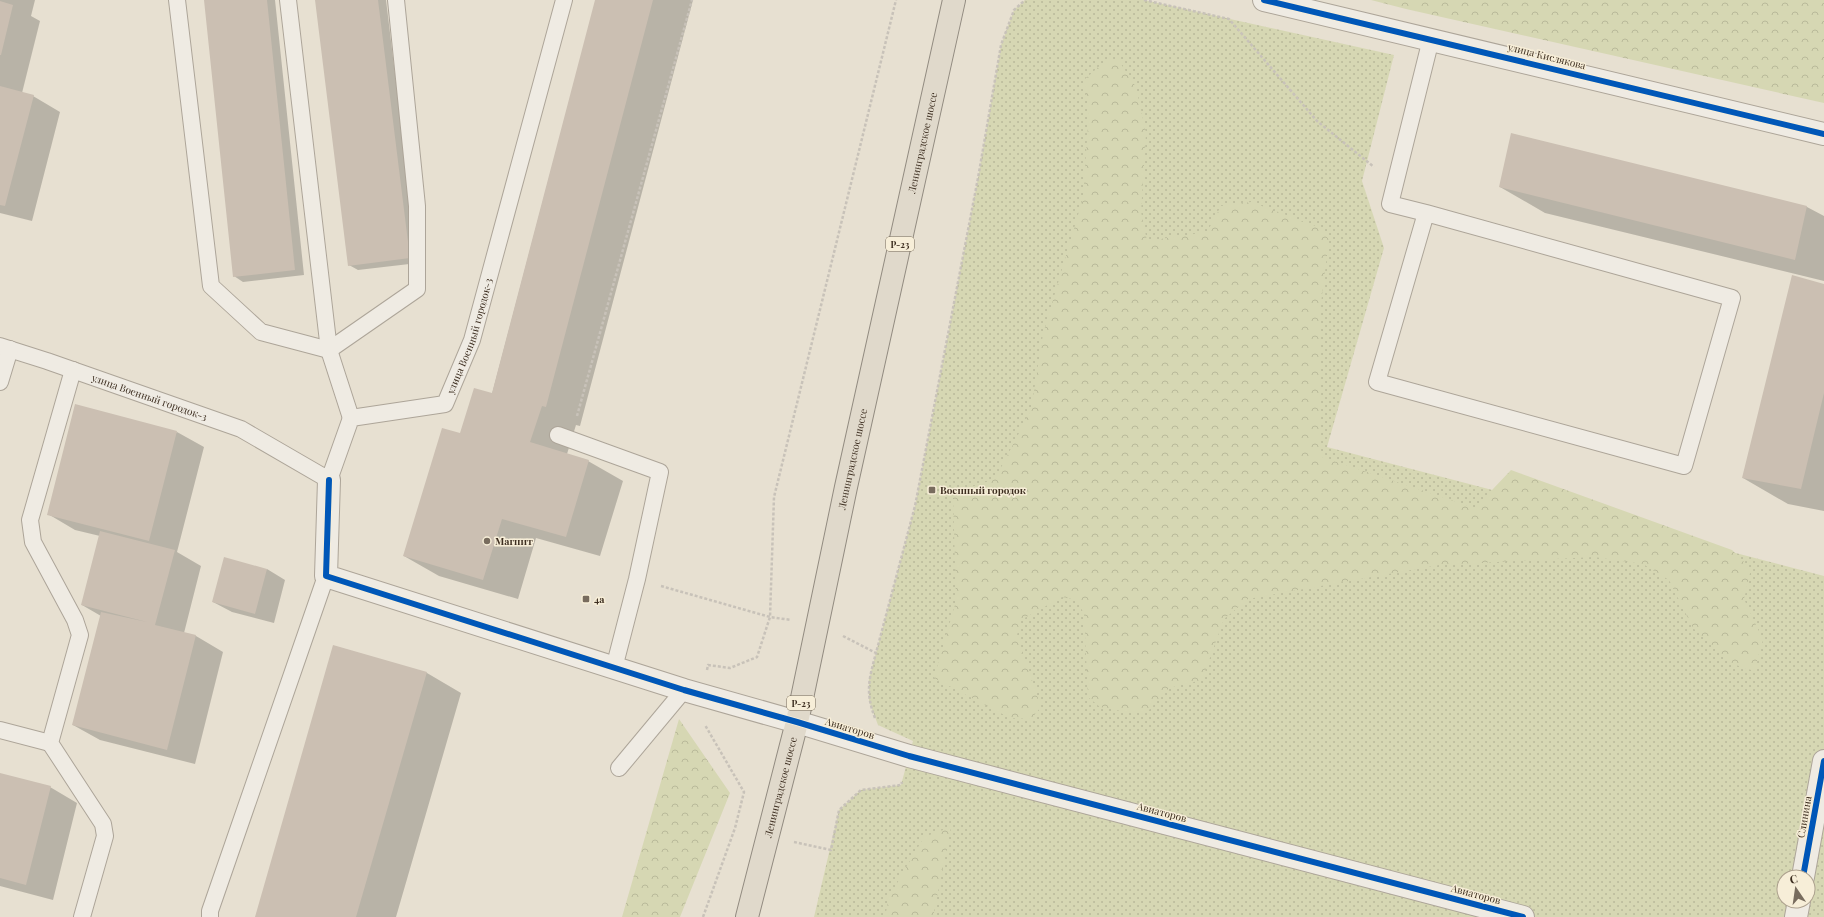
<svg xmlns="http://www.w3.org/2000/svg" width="1824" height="917" font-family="'Playfair Display',serif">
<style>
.grass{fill:url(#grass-dots);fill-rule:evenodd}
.forest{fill:url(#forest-crowns)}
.shadow{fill:#0003}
.building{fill:#cbbfb2}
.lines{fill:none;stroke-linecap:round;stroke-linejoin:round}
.service-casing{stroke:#ada599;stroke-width:18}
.minor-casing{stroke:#ada599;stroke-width:24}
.trunk-casing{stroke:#928b80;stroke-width:24}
.path{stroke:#c8c2b9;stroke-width:2.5;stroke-dasharray:3 2;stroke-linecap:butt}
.service{stroke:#efebe3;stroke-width:16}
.minor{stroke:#efebe3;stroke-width:22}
.trunk{stroke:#e0d9cb;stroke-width:22}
.cycleway-casing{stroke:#f7eed8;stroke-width:8}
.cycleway{stroke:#0057b8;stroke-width:6}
.poi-dot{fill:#786c5e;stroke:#f7eed8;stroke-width:1.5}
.labels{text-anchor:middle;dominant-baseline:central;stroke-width:3;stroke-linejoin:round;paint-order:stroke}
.shield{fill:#f7eed8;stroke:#756857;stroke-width:1}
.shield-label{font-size:9px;font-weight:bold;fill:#3d2e20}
.street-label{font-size:10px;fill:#3d2e20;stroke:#f7eed8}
.poi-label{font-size:10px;font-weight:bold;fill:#3d2e20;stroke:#f7eed8;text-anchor:start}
</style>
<defs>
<pattern id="grass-dots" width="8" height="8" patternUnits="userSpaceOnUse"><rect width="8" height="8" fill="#d6d7b3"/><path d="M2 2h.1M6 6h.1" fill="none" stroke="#b9b99a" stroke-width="1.8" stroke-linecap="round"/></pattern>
<pattern id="forest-crowns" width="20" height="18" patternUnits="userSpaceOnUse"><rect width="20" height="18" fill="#d6d7b3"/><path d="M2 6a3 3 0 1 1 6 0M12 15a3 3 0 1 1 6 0" fill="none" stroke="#b9b99a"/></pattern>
</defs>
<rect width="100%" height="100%" fill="#e7e0d1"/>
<path class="grass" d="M1025 0H1144L1394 55 1362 181 1384 248 1327 447 1824 576V917H814L839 810 861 790 901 785 913 741 878 725 869 701V679L915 506 978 178 1001 45 1014 10ZM1784 877H1808V901H1784Z"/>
<path class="forest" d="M1371 0H1824V103L1406 9Z
M1105 61H1119L1136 87 1146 133 1141 212 1147 241 1207 232 1221 206 1251 202 1321 228 1329 240 1320 311 1319 456 1475 508 1511 470 1732 550 1751 569 1744 599 1763 640 1754 671 1733 664 1693 628 1669 580 1643 564 1594 557 1439 565 1248 599 1224 619 1202 680 1169 688 1149 710 1132 713 1100 707 1088 697 1084 614 1077 600 1062 597 1021 620 1017 635 1041 707 1031 719 1010 718 934 678 956 601 953 493 995 479 1031 410 1043 334 1083 198 1089 110 1084 80Z
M679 719 730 793 680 917H622Z
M951 827 933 917H885L889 897 924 837Z"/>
<path class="shadow" d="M0 0H35L31 16 40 21 22 93 33 96 60 112 32 221 0 213Z
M205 0H275L304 275 243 282 234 276Z
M316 0H386L418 263 358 270 349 265Z
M596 0H693L580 426 576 425 567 454 588 461 623 481 600 556 536 538 518 599 439 576 404 556 461 434 492 394Z
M1512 134 1807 207 1824 216V281L1545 213 1500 187Z
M1824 286V511L1788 504 1743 478Z
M177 432 204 447 177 552 201 566 184 633 196 636 223 652 195 764 100 740 73 725 101 616 82 605 100 536 75 530 48 514Z
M267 569 285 580 274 623 232 612 213 602Z
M334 646 427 673 461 693 396 917H256Z
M0 774 50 787 77 803 53 900 0 886Z"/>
<path class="building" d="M204 0H267L295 270 233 277Z
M315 0H378L410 258 348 266Z
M595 0H653L546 407 542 406 530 442 589 460 566 537 502 519 483 580 403 556 442 428 460 433 474 388 492 393Z
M0 1 13 5 1 55H0Z
M0 86 34 95 5 206 0 205Z
M1511 133 1807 206 1795 260 1499 187Z
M1792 275 1824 284V393L1801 489 1742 478Z
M75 404 177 431 149 541 47 515Z
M100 531 175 550 155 625 196 635 167 750 72 725 101 612 147 622 81 605Z
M224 557 267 569 255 614 212 602Z
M333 645 427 672 356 917H255Z
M0 773 51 786 26 885 0 878Z"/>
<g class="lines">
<g class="service-casing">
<g id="service">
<path d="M177 0 211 286 261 332 329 350 417 289V206L396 0"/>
<path d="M288 0 329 350 351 418"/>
<path d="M1426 213 1377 382 1684 466 1732 298 1426 213 1390 204 1431 39"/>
<path id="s1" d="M0 346 47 361 241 429 329 480 351 418 445 404 472 340 564 0"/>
<path d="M73 370 30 520 33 542 75 620 80 635 50 743 103 824 105 836 82 917"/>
<path d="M0 382 10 349"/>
<path d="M558 435 660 472 637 579 614 668"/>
<path d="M0 730 50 743"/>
<path d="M619 768 684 690"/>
<path d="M210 917V911L326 576"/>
</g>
</g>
<g class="minor-casing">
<path id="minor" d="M1264 0 1824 134
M329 480 326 576 684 690 797 722 909 756 1523 917
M1803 877 1824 761
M1796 917 1799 901"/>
</g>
<g class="trunk-casing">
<g id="trunk">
<path id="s2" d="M747 917 797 722 846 487 954 0"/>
</g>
</g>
<path class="path" d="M1144 0 1229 19 1317 121 1374 167
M577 416 692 0
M661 586 770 617 791 620
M843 636 876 653 915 506 978 178 1001 45 1014 10 1025 0
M707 670 708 665 730 668 757 657 770 617 774 497 896 0
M875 718C865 692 869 679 876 653
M794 842 831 850 839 810 861 790 901 785 902 782
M703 917 735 828 744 792 705 725"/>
<use href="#service" class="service"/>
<use href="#minor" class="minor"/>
<use href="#trunk" class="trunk"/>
<g class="cycleway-casing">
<path id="cycleway" d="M1264 0 1824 134
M329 480 326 576 684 690 797 722 909 756 1523 917
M1803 877 1824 761"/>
</g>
<use href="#cycleway" class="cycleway"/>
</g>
<g class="poi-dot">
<rect x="928" y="486" width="8" height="8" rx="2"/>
<circle cx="487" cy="541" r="4"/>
<rect x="582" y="595" width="8" height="8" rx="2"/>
</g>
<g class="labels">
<g class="shield">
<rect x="886" y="237" width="28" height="14" rx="3"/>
<rect x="787" y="696" width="28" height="14" rx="3"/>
</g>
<g class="shield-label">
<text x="900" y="244">Р-23</text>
<text x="801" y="703">Р-23</text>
</g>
<g class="street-label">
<text transform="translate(1547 56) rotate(14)">улица Кислякова</text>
<text stroke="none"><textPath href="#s2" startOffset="794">Ленинградское шоссе</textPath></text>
<text stroke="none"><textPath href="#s1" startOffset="590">улица Военный городок-3</textPath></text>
<text stroke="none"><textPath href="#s1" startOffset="158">улица Военный городок-3</textPath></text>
<text stroke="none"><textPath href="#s2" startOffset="470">Ленинградское шоссе</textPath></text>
<text transform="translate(850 728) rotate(17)">Авиаторов</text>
<text stroke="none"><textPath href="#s2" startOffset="134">Ленинградское шоссе</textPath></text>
<text transform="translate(1162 812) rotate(15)">Авиаторов</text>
<text transform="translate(1804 817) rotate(-80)">Слинина</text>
<text transform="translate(1476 894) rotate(15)">Авиаторов</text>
</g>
<g class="poi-label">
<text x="940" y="490">Военный городок</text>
<text x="495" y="541">Магнит</text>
<text x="594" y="599">4а</text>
</g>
</g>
<g transform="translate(1796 889) rotate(347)"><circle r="19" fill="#f7eed8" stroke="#ada18e"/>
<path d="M0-3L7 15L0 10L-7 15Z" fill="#786c5e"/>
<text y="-6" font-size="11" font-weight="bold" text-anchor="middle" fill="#3d2e20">С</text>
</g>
</svg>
